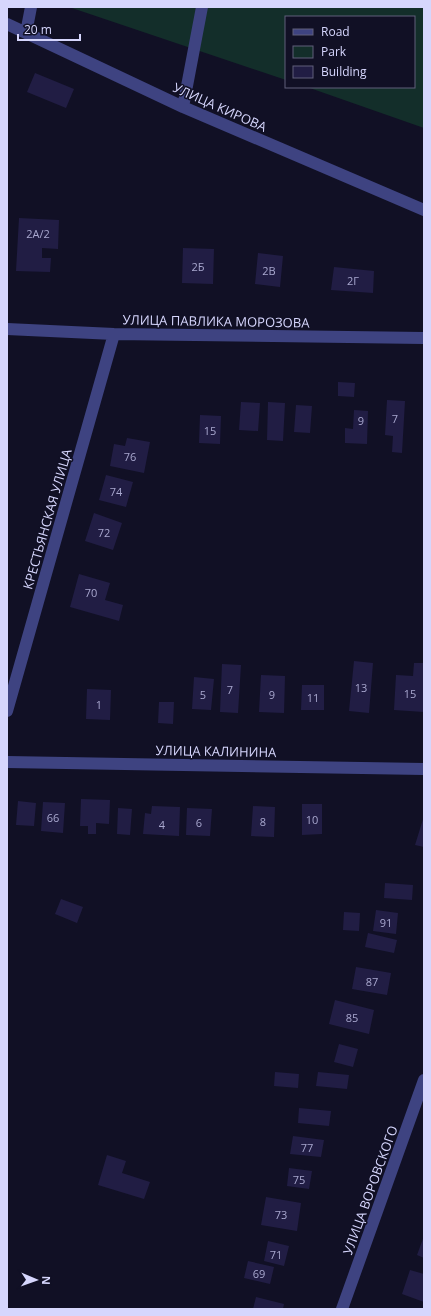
<svg xmlns="http://www.w3.org/2000/svg" width="431" height="1316" font-family="'Open Sans',sans-serif">
<style>
.green{fill:#132e2a}
.building{fill:#211d44}
.lines{fill:none;stroke-linecap:round;stroke-linejoin:round}
.minor{stroke:#3e4381;stroke-width:12}
.labels{text-anchor:middle;dominant-baseline:central;stroke-width:3;stroke-linejoin:round;paint-order:stroke}
.number-label{font-size:11px;fill:#a9a8cf}
.street-label{font-size:13px;fill:#d6d6fd;stroke:#111025}
</style>
<rect width="100%" height="100%" fill="#111025"/>
<path class="green" d="M69 7H424V128L307 87H414V17H286V80Z"/>
<path class="building" d="M35 73 74 89 66 108 27 92Z
M19 218 59 220 58 249 42 248V258H51L50 272 16 271Z
M183 248 214 249 213 284 182 283Z
M258 253 283 256 280 287 255 284Z
M334 267 374 271 373 293 331 290Z
M338 382 355 383 354 397 338 396Z
M387 400 405 401 402 453 392 452 393 436 385 435Z
M241 402 260 403 258 431 239 430Z
M268 402 285 403 283 441 267 440Z
M296 405 312 406 310 433 294 432Z
M354 410 368 411 367 444 345 443V428L353 429Z
M200 415 221 416 220 444 199 443Z
M127 438 150 442 144 473 110 466 114 444 125 446Z
M106 475 133 482 126 507 99 500Z
M94 513 122 523 113 550 85 541Z
M79 574 110 583 105 600 123 605 119 621 70 607Z
M354 661 373 663 369 713 349 711Z
M414 663H424V712L394 710 396 675 413 676Z
M222 664 241 665 238 713 220 712Z
M261 675 285 676 284 713 259 712Z
M194 677 214 679 211 710 192 709Z
M302 685H324V710H301Z
M87 689 111 690 110 720 86 719Z
M159 702H174L173 724 158 723Z
M81 799 110 800 109 824 96 823V834H88V826H80Z
M18 801 36 803 34 826 16 825Z
M43 802 65 803 63 833 41 831Z
M302 804H322V834L302 835Z
M152 806 180 807 179 836 143 834 145 813 151 814Z
M253 806 275 807 274 837 251 836Z
M118 808 132 809 130 835 117 834Z
M187 808 212 809 210 836 186 835Z
M424 816V847L415 845Z
M385 883 413 885 412 900 384 898Z
M61 899 83 907 77 923 55 914Z
M376 910 398 913 396 934 373 931Z
M344 912 360 913 359 931 343 930Z
M368 933 397 940 394 953 365 947Z
M356 967 391 973 387 995 352 989Z
M335 1000 374 1010 369 1034 329 1024Z
M339 1044 358 1049 353 1067 334 1062Z
M275 1072 299 1074 298 1088 274 1086Z
M318 1072 349 1075 347 1089 316 1086Z
M299 1108 331 1111 329 1126 298 1123Z
M293 1136 324 1140 321 1157 290 1154Z
M107 1155 126 1161 122 1173 150 1182 144 1199 98 1185Z
M289 1168 312 1171 309 1189 287 1186Z
M266 1197 301 1203 297 1231 261 1225Z
M424 1236V1258L417 1255Z
M268 1241 289 1246 284 1266 264 1261Z
M248 1261 274 1267 270 1284 244 1278Z
M410 1270 424 1274V1302L402 1294Z
M256 1297 284 1304 283 1309H253Z"/>
<g class="lines">
<path class="minor" d="M7 24 183 107 424 210
M26 33 31 7
M183 107 202 7
M7 329 114 334 424 338
M7 711 114 334
M7 762 424 769
M342 1309 424 1080"/>
</g>
<g class="labels">
<g class="number-label">
<text x="38" y="233">2А/2</text>
<text x="198" y="266">2Б</text>
<text x="269" y="270">2В</text>
<text x="353" y="280">2Г</text>
<text x="395" y="418">7</text>
<text x="361" y="420">9</text>
<text x="210" y="430">15</text>
<text x="130" y="456">76</text>
<text x="116" y="491">74</text>
<text x="104" y="532">72</text>
<text x="91" y="592">70</text>
<text x="361" y="687">13</text>
<text x="230" y="689">7</text>
<text x="410" y="693">15</text>
<text x="203" y="694">5</text>
<text x="272" y="694">9</text>
<text x="313" y="697">11</text>
<text x="99" y="704">1</text>
<text x="53" y="817">66</text>
<text x="312" y="819">10</text>
<text x="263" y="821">8</text>
<text x="199" y="822">6</text>
<text x="162" y="824">4</text>
<text x="386" y="922">91</text>
<text x="372" y="981">87</text>
<text x="352" y="1017">85</text>
<text x="307" y="1147">77</text>
<text x="299" y="1179">75</text>
<text x="281" y="1214">73</text>
<text x="276" y="1254">71</text>
<text x="259" y="1273">69</text>
</g>
<g class="street-label">
<text transform="translate(220 107) rotate(24)">УЛИЦА КИРОВА</text>
<text transform="translate(216 321) rotate(1)">УЛИЦА ПАВЛИКА МОРОЗОВА</text>
<text transform="translate(47 519) rotate(-74)">КРЕСТЬЯНСКАЯ УЛИЦА</text>
<text transform="translate(216 751) rotate(1)">УЛИЦА КАЛИНИНА</text>
<text transform="translate(370 1190) rotate(-70)">УЛИЦА ВОРОВСКОГО</text>
</g>
</g>
<rect width="431" height="1316" fill="none" stroke="#d6d6fd" stroke-width="16"/>
<rect x="285" y="16" width="130" height="72" fill="#111025" stroke="#605f7b"/>
<rect x="293" y="29" width="20" height="6" fill="#3e4381" stroke="#605f7b"/>
<text x="321" y="36" font-size="12" fill="#d6d6fd">Road</text>
<rect x="293" y="46" width="20" height="12" fill="#132e2a" stroke="#605f7b"/>
<text x="321" y="56" font-size="12" fill="#d6d6fd">Park</text>
<rect x="293" y="66" width="20" height="12" fill="#211d44" stroke="#605f7b"/>
<text x="321" y="76" font-size="12" fill="#d6d6fd">Building</text>
<g transform="translate(36 1280) rotate(92)" stroke="#111025" stroke-width="3" paint-order="stroke">
<path d="M0-3L7 15L0 10L-7 15Z" fill="#d6d6fd"/>
<text y="-6" font-size="11" font-weight="bold" text-anchor="middle" fill="#d6d6fd">N</text>
</g>
<path d="M18 34v6h62v-6" fill="none" stroke="#d6d6fd" stroke-width="2"/>
<text x="24" y="34" font-size="12" fill="#d6d6fd" stroke="#111025" stroke-width="3" paint-order="stroke">20 m</text>
</svg>
